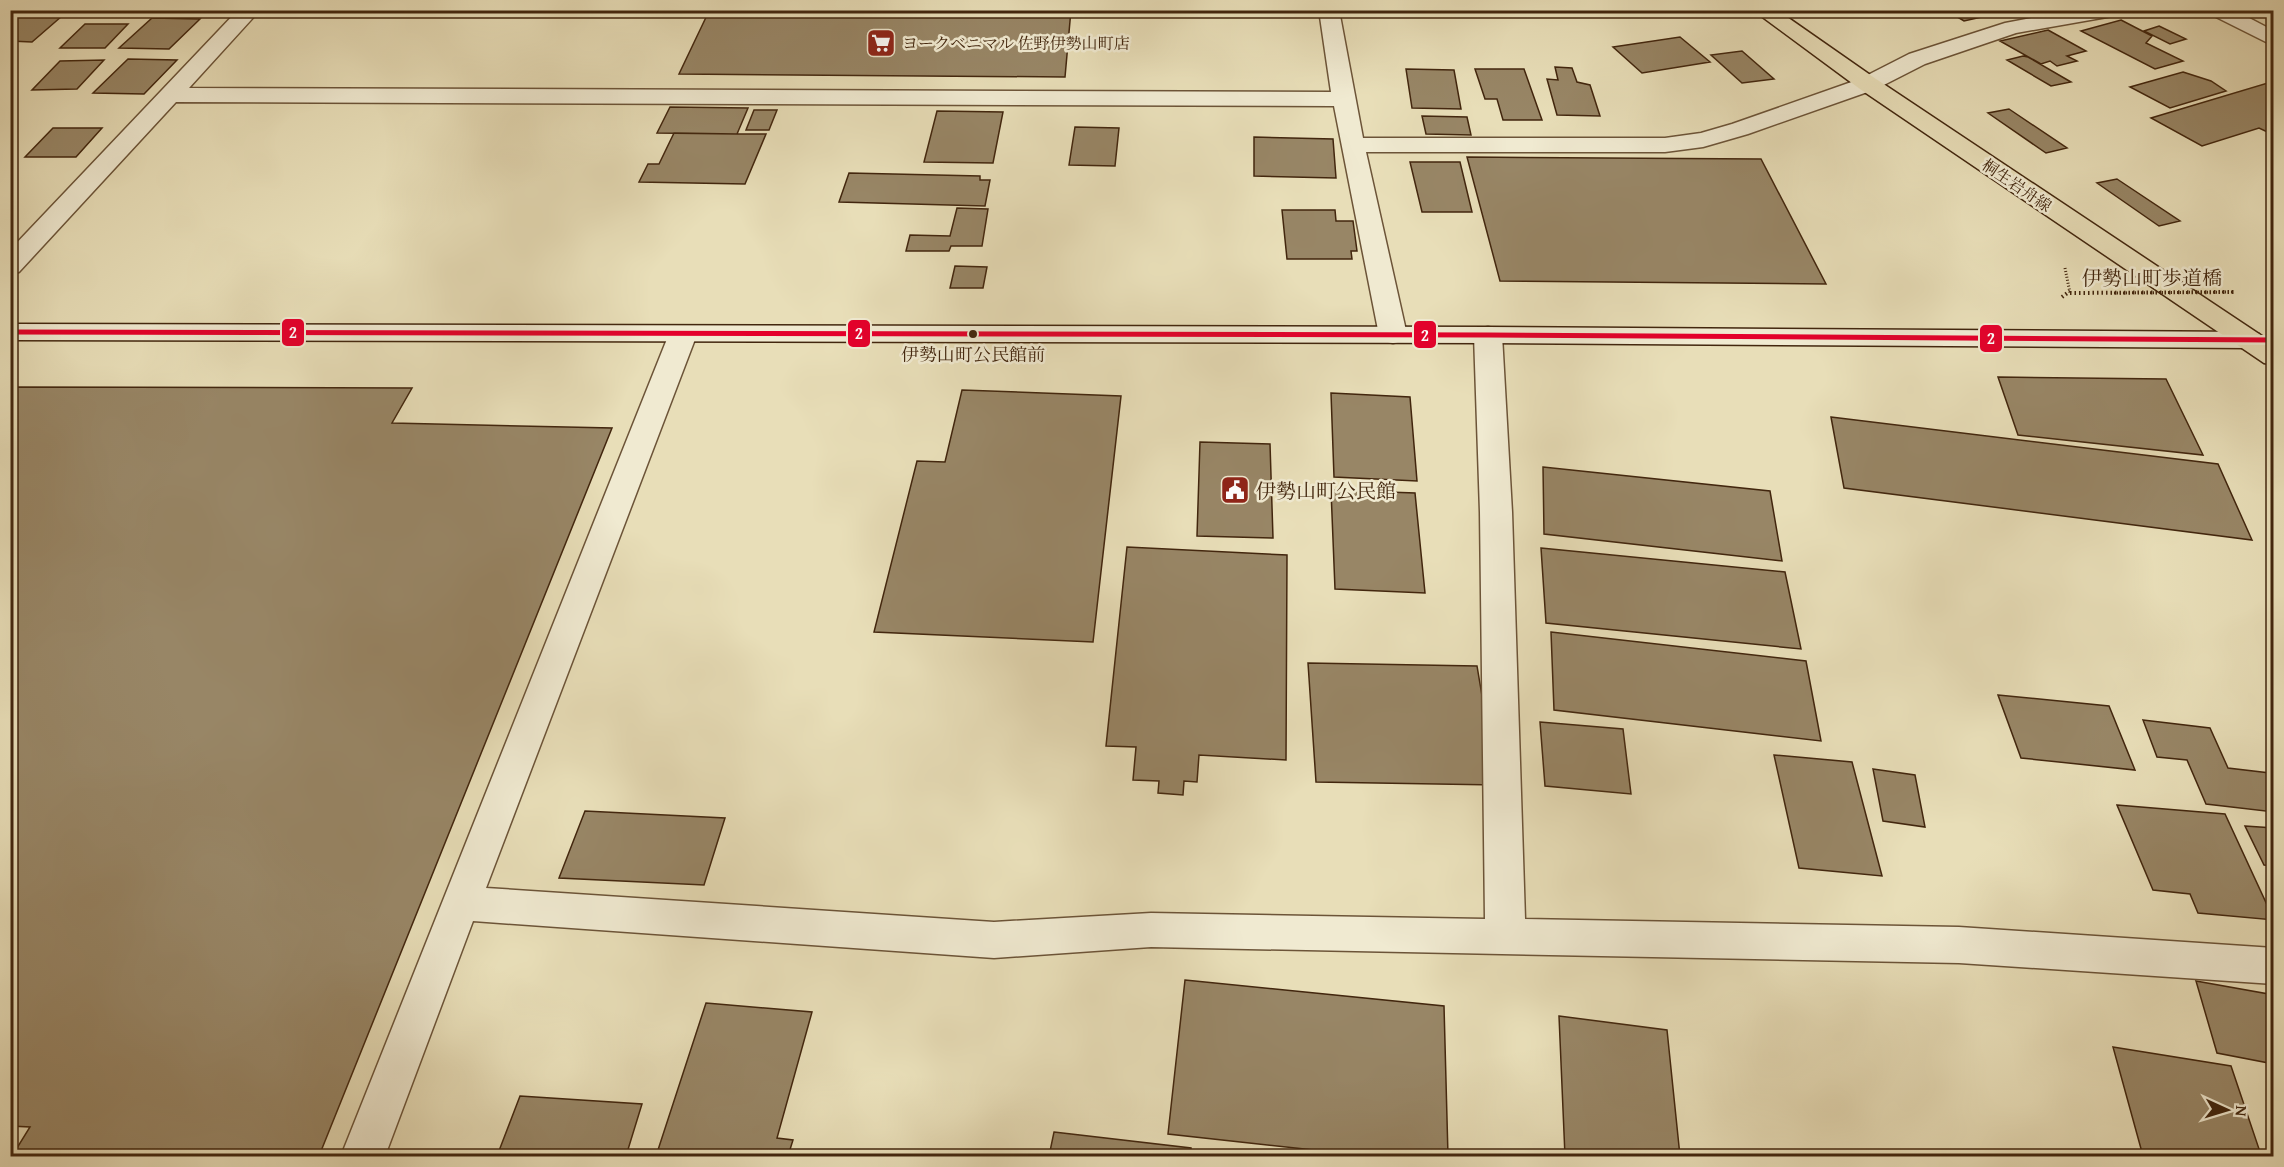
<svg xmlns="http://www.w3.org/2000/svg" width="2284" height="1167" font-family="'Gentium Book Plus','Noto Serif JP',serif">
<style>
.building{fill:#988666;stroke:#42260e;stroke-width:1.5}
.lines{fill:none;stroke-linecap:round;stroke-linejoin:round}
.minor-casing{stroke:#6c5438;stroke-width:3}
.tertiary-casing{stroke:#6c5438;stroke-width:3}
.secondary-casing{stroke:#42260e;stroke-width:3}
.primary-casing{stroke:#42260e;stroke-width:3}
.path-far1{stroke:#42260e;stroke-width:3;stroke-dasharray:1 2;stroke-linecap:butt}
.path{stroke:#42260e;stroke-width:4;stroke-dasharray:1.5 3;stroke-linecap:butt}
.minor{fill:#f0ead1;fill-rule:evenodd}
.tertiary{fill:#f0ead1;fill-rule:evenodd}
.secondary{fill:#f0ead1;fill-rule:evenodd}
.primary{fill:#e8deb8;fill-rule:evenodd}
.path-bridge-far1{stroke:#42260e;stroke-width:3;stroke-dasharray:1 2;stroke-linecap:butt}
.path-bridge{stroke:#42260e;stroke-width:4;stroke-dasharray:1.5 3;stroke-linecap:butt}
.bus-1-casing{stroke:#f0ead1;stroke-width:10}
.bus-1{stroke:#e4002b;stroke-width:5}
.bus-dot{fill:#42260e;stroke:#f0ead1;stroke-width:2}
.labels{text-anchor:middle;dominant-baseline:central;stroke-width:5;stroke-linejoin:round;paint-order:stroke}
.far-poi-label{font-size:16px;fill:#42260e;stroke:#f0ead1;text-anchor:start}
.far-street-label{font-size:16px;fill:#42260e;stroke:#f0ead1}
.bus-label{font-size:18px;fill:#42260e;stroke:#f0ead1}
.street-label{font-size:20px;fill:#42260e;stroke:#f0ead1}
.poi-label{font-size:20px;fill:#42260e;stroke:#f0ead1;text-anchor:start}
.line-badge{stroke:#f0ead1;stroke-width:2}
.badge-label{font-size:16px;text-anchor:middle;font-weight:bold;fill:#fff}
</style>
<rect width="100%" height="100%" fill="#e8deb8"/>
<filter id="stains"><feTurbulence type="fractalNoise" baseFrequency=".00333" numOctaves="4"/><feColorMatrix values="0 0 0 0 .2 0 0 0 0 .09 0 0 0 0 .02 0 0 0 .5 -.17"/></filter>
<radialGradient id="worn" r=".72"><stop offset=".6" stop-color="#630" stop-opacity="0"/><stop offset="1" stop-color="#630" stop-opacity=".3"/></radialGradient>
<path class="building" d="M1071 10 1065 77 679 74 709 11 687 10Z
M1957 10H1970L1982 17 1964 21 1949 12Z
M16 15 62 16 32 42 10 41V20Z
M152 18 200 19 169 49 119 48Z
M2121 20 2152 36 2146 43 2183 61 2155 69 2081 31Z
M85 24H128L105 48H60Z
M2159 26 2186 39 2170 44 2144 31Z
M2048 30 2086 51 2067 56 2077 61 2057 66 2050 61 2041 64 2000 41Z
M1680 37 1710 62 1642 73 1613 47Z
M1742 51 1774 79 1742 83 1711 55Z
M2023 56 2028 57 2071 82 2051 86 2007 60Z
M128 59 177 60 144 94 93 93Z
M104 60 77 89 32 90 60 61Z
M1555 67 1572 68 1577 82 1590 85 1600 116 1557 115 1547 79 1558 80Z
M1406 69 1454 70 1461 109 1412 108Z
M1475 69H1524L1542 120H1503L1497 99H1485Z
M2183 72 2211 81 2226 91 2170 108 2130 87Z
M2271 82 2274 84V135L2259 128 2202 146 2151 118Z
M670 107 748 108 737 134 657 133Z
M2009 109 2067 148 2046 153 1988 113Z
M754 110H777L769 130H746Z
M937 111 1003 112 993 163 924 162Z
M1422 116 1467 117 1471 135 1426 134Z
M1075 127 1119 128 1115 166 1069 165Z
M53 128H102L76 157H25Z
M674 133 737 134H766L745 184 639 182 648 164H659Z
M1254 137 1333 139 1336 178 1254 176Z
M1467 157 1761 159 1826 284 1500 281Z
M1410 162H1460L1472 212H1422Z
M849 173 980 176V180H990L985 206 839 202Z
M2117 179 2180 221 2159 226 2097 183Z
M957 208 988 209 982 246H951L949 251H906L910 235 950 236Z
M1282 210H1335L1336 221H1353L1357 251H1351L1352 259H1287Z
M955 266 987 267 983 288H950Z
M1998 377 2166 379 2203 455 2018 435Z
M10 387 412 388 392 423 612 428 319 1156H12L30 1127 10 1126Z
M962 390 1121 396 1093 642 874 632 917 461 945 462Z
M1331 393 1410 397 1417 481 1334 477Z
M1831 417 2218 464 2252 540 1844 488Z
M1200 442 1270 444 1273 538 1197 536Z
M1543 467 1770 491 1782 561 1544 534Z
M1331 490 1415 493 1425 593 1335 589Z
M1127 547 1287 555 1286 760 1199 755 1197 782 1184 781 1183 795 1158 793 1159 781 1133 780 1136 747 1106 746Z
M1541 548 1785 572 1801 649 1546 623Z
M1551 632 1806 661 1821 741 1554 710Z
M1308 663 1477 666 1497 785 1316 782Z
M1998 695 2109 706 2135 770 2021 758Z
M2143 720 2210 728 2228 768 2270 773 2274 781V812L2206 804 2187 760 2157 757Z
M1540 722 1623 729 1631 794 1545 786Z
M1774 755 1852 762 1882 876 1799 868Z
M1873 769 1915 775 1925 827 1883 821Z
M2117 805 2225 814 2274 920 2198 913 2190 894 2153 890Z
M585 811 725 818 704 885 559 878Z
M2245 826 2274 828V866L2264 865Z
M1185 980 1444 1006 1448 1156H1369L1168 1134Z
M2196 981 2274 995V1064L2217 1053Z
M706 1003 812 1012 777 1138 793 1140 788 1156H656Z
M1559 1016 1667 1030 1680 1156H1565Z
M2113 1047 2231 1066 2260 1152 2274 1156H2143Z
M520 1096 642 1104 626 1156H497Z
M1054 1132 1191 1148V1156H1049Z"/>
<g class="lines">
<g class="minor-casing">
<path id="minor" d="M238 10H260L189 88 1331 92 1319 10H1339L1363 138H1665L1701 133 1732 124 1860 79 1909 54 2005 23 2073 10H2123L2120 14 2113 16 2016 33 1925 64 1876 89 1748 134 1703 147 1665 152H1366L1407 335 1403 341 1393 343 1383 341 1379 335 1334 106 176 102 19 272 10 274V250Z
M683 326 693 328 697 334 486 888 994 922 1151 913 1485 919 1480 512 1474 335 1478 329 1488 327 1498 329 1502 335 1512 512 1525 919 1959 927 2274 948V984L1959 963 1151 947 994 958 473 921 385 1156H341L669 334 673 328Z"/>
</g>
<g class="tertiary-casing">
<path id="tertiary" d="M2207 10H2234L2274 31V46L2210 14Z"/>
</g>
<g class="secondary-casing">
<path id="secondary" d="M10 324 1488 327 2249 332 2259 334 2263 340 2259 346 2249 348 1488 343 10 340Z"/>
</g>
<g class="primary-casing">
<path id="primary" d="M1753 10H1777L1876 79 2274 344V365L2264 363 1860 89Z"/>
</g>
<path class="path-far1" d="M2065 268 2070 293"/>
<path class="path" d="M2062 297 2070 291"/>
<use href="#minor" class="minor"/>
<use href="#tertiary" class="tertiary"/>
<use href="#secondary" class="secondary"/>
<use href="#primary" class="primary"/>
<path class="path-bridge-far1" d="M2111 293 2234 292"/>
<path class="path-bridge" d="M2070 293 2234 292"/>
<g class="bus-1-casing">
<path id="bus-1" d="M10 332 1488 335 2274 340"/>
</g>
<use href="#bus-1" class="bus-1"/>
</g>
<defs>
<g id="supermarket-square" transform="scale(1.5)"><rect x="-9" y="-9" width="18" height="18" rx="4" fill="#8f2418" stroke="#f0ead1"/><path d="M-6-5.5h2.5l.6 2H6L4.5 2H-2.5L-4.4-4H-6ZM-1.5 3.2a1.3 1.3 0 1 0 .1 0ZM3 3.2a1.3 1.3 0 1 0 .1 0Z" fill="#fff"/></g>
<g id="civic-square" transform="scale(1.5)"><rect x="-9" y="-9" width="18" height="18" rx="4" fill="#8f2418" stroke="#f0ead1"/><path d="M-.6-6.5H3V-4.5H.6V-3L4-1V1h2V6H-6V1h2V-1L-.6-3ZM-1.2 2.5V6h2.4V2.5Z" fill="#fff"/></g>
</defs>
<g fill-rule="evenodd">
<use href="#supermarket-square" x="881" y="43"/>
<use href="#civic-square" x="1235" y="490"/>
</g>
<circle class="bus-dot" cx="973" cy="334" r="5"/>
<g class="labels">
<g class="far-poi-label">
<text x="902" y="43">ヨークベニマル 佐野伊勢山町店</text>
</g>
<g class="far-street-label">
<text transform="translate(2017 185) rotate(34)">桐生岩舟線</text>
</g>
<g class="bus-label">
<text x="973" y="354">伊勢山町公民館前</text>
</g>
<g class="street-label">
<text x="2152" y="277">伊勢山町歩道橋</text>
</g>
<g class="poi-label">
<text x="1256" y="490">伊勢山町公民館</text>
</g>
</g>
<g class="line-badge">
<rect x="281" y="318" width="24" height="29" rx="6" fill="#e4002b"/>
<rect x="847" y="319" width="24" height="29" rx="6" fill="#e4002b"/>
<rect x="1413" y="320" width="24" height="29" rx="6" fill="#e4002b"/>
<rect x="1979" y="324" width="24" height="29" rx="6" fill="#e4002b"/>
</g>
<g class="badge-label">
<text x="293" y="338">2</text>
<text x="859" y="339">2</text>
<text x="1425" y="341">2</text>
<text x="1991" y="344">2</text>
</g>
<rect width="2284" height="1167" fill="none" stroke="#e8deb8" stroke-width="36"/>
<rect x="12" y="12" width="2260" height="1143" fill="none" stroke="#42260e" stroke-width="3"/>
<rect x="18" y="18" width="2248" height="1131" fill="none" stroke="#42260e" stroke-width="1.5"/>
<g transform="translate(2227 1110) rotate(94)" stroke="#f0ead1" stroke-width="4.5" paint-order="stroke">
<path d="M0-4.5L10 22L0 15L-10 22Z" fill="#42260e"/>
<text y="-9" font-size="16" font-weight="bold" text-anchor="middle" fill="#42260e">N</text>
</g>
<rect width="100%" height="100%" filter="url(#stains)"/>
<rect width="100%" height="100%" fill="url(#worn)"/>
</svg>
